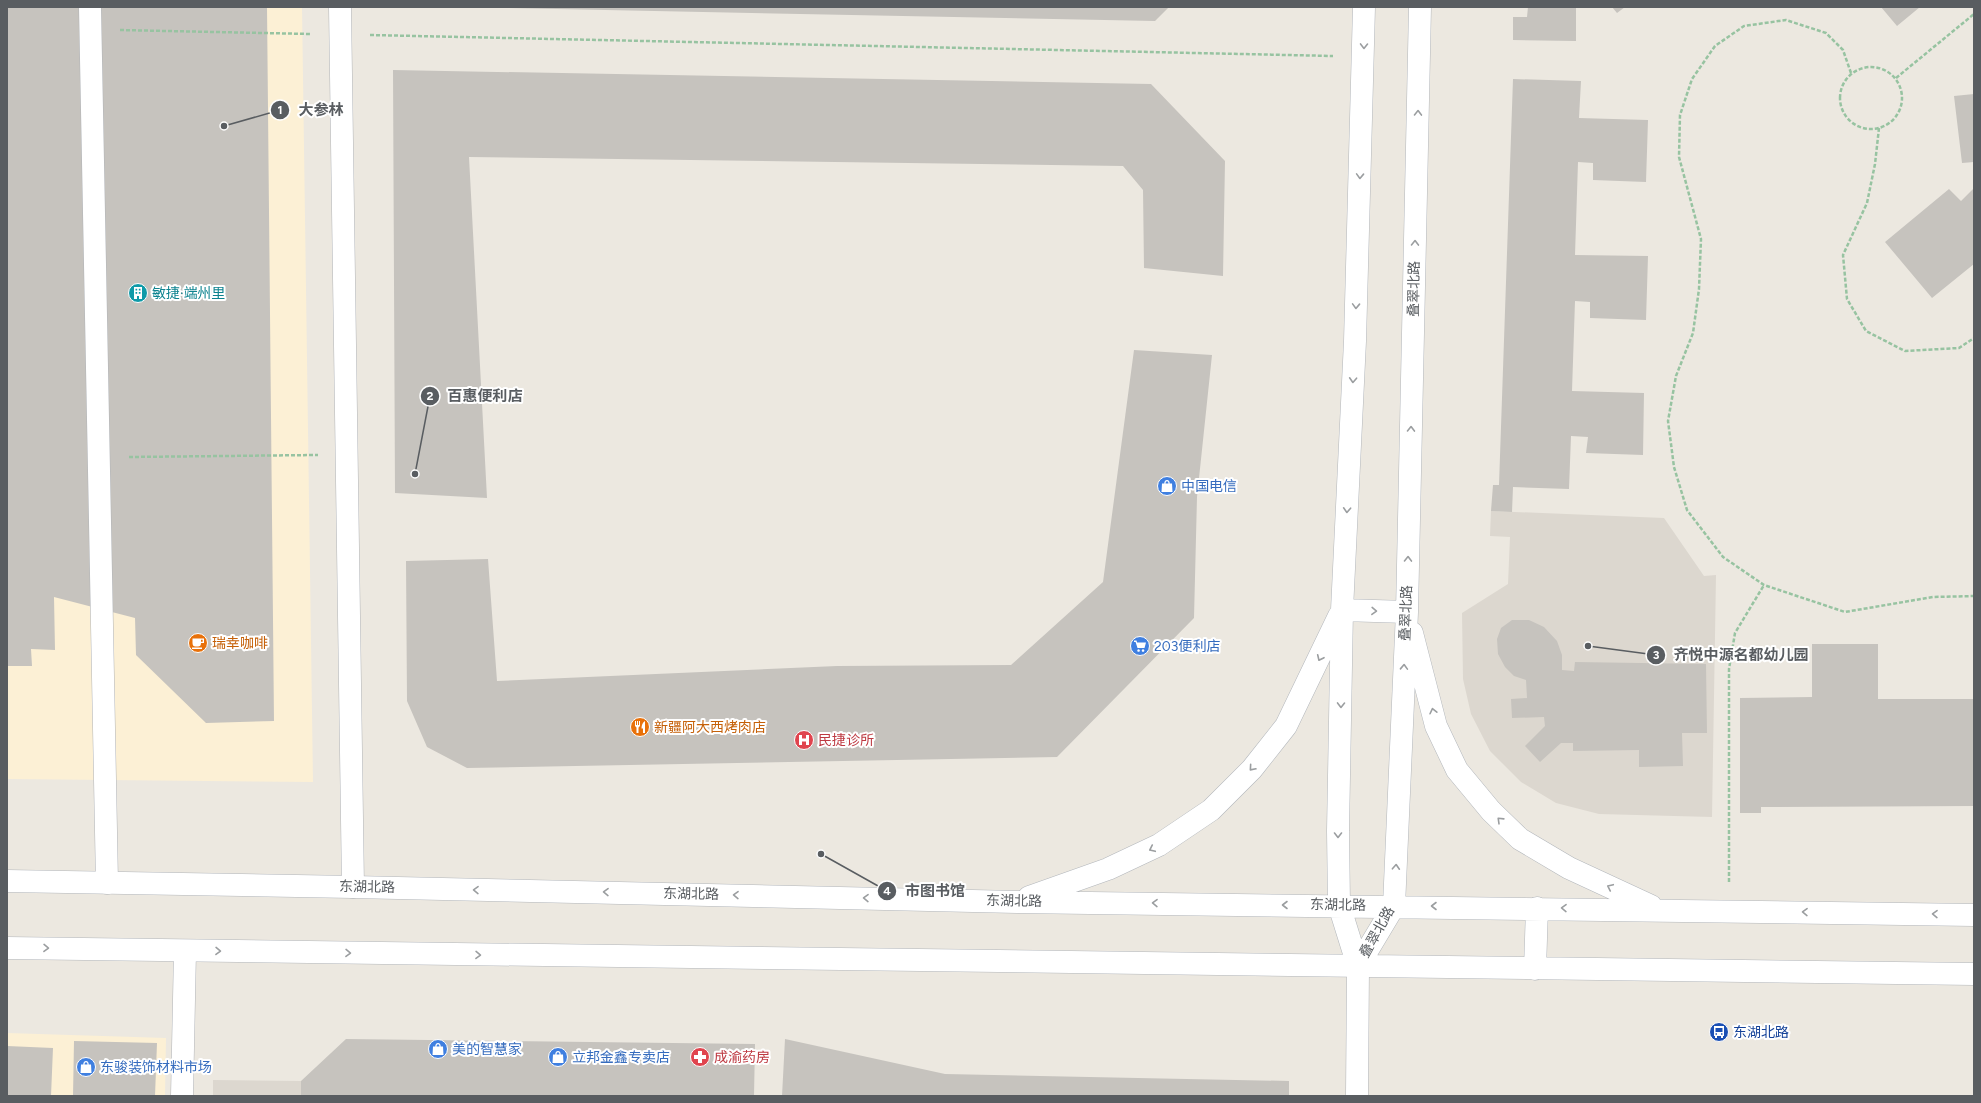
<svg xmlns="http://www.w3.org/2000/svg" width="1981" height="1103" font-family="Figtree,'Noto Sans SC',sans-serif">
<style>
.commercial{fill:#fcf0d5}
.education{fill:#dcd7cf}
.building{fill:#c6c3be}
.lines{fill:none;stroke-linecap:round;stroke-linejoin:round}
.street-casing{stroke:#b1b4b8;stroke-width:23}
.secondary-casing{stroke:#b2b6bb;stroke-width:23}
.path{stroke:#97c3a1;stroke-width:2.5;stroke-dasharray:4 2;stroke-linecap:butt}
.street{stroke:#fff;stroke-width:22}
.secondary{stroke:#fff;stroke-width:22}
.oneway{stroke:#9b9ea0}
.labels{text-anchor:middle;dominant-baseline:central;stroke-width:4;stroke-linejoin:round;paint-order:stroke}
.street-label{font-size:14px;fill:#595d61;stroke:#fff}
.culture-label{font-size:14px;fill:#0d838f;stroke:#fff;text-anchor:start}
.shop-label{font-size:14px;fill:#366cbe;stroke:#fff;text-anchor:start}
.food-label{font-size:14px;fill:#c56008;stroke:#fff;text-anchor:start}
.health-label{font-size:14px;fill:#be3a42;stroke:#fff;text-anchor:start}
.transit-label{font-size:14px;fill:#164399;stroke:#fff;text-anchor:start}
.leader{fill:none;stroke:#595d61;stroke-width:1.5}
.callout-dot{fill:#595d61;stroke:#fff;stroke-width:1.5}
.mark-label{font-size:12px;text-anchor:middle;font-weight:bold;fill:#fff}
.callout-label{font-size:15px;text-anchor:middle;font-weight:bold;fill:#595d61;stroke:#fff;stroke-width:4;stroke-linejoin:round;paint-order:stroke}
</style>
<rect width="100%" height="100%" fill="#ece8e0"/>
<path class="commercial" d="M7 7H302L313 782 7 779Z
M7 1033 166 1038 165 1096H7Z"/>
<path class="education" d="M1491 511 1664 518 1704 576 1716 575 1712 817 1599 814 1556 803 1521 782 1490 751 1471 714 1463 679 1462 613 1508 584 1510 537 1490 536Z
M213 1080 301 1081V1096H213Z"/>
<path class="building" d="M7 7H267L274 721 206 723 136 655 135 618 54 597 55 650 31 649 32 666H7Z
M456 7H1169L1155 21Z
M1528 7H1576V41L1513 40V17H1527Z
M1612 7H1625L1617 13Z
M1881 7H1920L1897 26Z
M393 70 1151 84 1225 161 1223 276 1144 268 1143 190 1123 166 469 157 487 498 395 493Z
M1513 79 1581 81 1579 118 1648 120 1646 182 1593 180V163L1578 162 1575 255 1648 256 1646 320 1590 318V302L1575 301 1572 391 1644 393 1643 455 1586 453 1588 437 1571 436 1569 489 1513 487 1512 512 1491 511 1493 485H1499Z
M1974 94V162L1962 163 1954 96Z
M1974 188V264L1932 298 1885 242 1949 189 1961 201Z
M1134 350 1212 355 1197 497 1194 618 1057 757 467 768 427 747 407 701 406 561 488 559 497 681 837 666 1011 665 1103 582Z
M1512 620H1529L1544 627 1557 641 1562 655V670L1574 671 1575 662 1706 664 1707 733H1682L1683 766 1639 767V750L1573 751V743H1561L1540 762 1525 746 1545 726 1544 717 1512 718 1511 699 1527 698 1526 680 1514 676 1505 667 1498 654 1497 639 1501 628Z
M1812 644H1878V699H1974V806L1761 807V813H1740V698L1812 697Z
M346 1039 755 1044 754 1096H301V1081Z
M785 1039 945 1074 1289 1081V1096H782Z
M74 1041 157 1043 155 1096H73Z
M7 1046 53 1048 51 1096H7Z"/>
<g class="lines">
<g class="street-casing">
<path id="street" d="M90 7 107 883
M340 7 353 887
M182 1096 185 951
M1357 1096 1358 966"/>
</g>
<g class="secondary-casing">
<path id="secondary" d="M1342 610 1407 612
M1412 633 1436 726 1457 770 1491 811 1520 839 1569 868 1651 906
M7 881 353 887 1017 902 1974 915
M1029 897 1108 869 1159 845 1211 810 1252 769 1286 726 1339 616
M7 948 1974 974
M1358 966 1394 906 1407 612 1420 7
M1358 966 1339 905 1338 831 1342 610 1355 341 1364 7
M1535 969 1537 908"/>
</g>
<path class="path" d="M120 30 311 34
M370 35 1333 56
M1840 98a31 31 0 1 1 62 0a31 31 0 1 1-62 0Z
M1851 73 1843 50 1826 33 1786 20 1744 26 1715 46 1692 79 1680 115 1679 157 1701 239 1699 289 1693 333 1676 376 1668 421 1674 467 1687 510 1723 557 1764 585 1845 612 1933 597 1974 596
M1896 78 1974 14
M1879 128 1875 164 1867 203 1843 255 1847 299 1866 331 1905 351 1959 348 1974 338
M129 457 318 455
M1729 882V669L1735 633 1764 585"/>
<use href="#street" class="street"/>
<use href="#secondary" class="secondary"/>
</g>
<defs><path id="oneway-chevron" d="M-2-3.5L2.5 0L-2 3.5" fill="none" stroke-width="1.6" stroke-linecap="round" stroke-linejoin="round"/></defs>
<g class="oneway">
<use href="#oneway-chevron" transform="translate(1364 46) rotate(91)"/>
<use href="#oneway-chevron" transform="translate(1418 113) rotate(-89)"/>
<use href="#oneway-chevron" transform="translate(1360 176) rotate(92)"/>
<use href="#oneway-chevron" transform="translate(1415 243) rotate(-89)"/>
<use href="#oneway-chevron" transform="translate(1356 306) rotate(92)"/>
<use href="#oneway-chevron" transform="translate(1353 380) rotate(93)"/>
<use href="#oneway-chevron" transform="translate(1411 429) rotate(-89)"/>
<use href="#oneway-chevron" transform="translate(1347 510) rotate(93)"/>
<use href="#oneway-chevron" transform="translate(1408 559) rotate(-89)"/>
<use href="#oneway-chevron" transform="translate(1374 611) rotate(2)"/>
<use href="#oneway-chevron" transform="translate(1320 658) rotate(115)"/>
<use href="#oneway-chevron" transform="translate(1404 667) rotate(-88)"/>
<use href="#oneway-chevron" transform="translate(1341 705) rotate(91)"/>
<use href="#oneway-chevron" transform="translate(1433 711) rotate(-103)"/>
<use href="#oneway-chevron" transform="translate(1252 768) rotate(131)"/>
<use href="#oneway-chevron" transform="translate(1500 820) rotate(-136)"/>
<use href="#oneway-chevron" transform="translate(1338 835) rotate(90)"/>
<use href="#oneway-chevron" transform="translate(1152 849) rotate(155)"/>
<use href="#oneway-chevron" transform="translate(1396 867) rotate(-87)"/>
<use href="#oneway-chevron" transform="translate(1610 887) rotate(-155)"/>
<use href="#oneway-chevron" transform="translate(476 890) rotate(-179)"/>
<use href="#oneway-chevron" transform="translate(606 892) rotate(-179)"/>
<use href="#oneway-chevron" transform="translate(736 895) rotate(-179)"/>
<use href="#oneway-chevron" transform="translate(866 898) rotate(-179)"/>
<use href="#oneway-chevron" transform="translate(1155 903) rotate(-179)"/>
<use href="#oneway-chevron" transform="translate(1285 905) rotate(-180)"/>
<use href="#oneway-chevron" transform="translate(1434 906) rotate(-180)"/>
<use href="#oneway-chevron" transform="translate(1564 908) rotate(-179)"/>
<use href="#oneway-chevron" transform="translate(1805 912) rotate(-179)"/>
<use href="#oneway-chevron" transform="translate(1935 914) rotate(-179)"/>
<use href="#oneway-chevron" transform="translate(46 948) rotate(1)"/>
<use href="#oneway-chevron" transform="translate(218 951) rotate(1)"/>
<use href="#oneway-chevron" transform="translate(348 953) rotate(1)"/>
<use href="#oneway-chevron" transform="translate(478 955) rotate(1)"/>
</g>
<defs>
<g id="building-disc" transform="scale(1)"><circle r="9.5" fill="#0f9aa8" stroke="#fff"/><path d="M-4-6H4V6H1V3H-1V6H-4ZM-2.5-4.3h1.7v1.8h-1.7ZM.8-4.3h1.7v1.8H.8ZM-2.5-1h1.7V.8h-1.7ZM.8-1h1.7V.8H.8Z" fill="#fff"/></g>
<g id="shop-disc" transform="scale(1)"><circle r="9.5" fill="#3f7fe0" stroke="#fff"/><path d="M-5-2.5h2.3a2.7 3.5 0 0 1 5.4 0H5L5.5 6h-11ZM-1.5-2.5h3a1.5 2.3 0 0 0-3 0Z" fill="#fff"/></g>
<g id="cafe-disc" transform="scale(1)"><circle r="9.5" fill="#e8710a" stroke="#fff"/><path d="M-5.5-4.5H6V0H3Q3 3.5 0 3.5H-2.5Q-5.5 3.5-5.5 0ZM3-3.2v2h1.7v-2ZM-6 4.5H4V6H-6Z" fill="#fff"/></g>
<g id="supermarket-disc" transform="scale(1)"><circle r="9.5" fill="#3f7fe0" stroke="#fff"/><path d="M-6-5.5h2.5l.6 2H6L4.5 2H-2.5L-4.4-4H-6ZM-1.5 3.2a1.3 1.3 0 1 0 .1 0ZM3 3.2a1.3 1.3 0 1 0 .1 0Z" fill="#fff"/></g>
<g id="restaurant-disc" transform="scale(1)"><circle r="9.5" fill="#e8710a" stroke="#fff"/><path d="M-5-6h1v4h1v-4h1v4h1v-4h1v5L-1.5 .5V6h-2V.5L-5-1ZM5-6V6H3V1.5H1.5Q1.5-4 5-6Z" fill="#fff"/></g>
<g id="hospital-disc" transform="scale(1)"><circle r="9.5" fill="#e0444e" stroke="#fff"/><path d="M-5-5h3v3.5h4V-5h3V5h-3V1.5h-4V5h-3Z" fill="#fff"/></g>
<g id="bus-disc" transform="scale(1)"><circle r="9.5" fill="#1a4fb4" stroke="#fff"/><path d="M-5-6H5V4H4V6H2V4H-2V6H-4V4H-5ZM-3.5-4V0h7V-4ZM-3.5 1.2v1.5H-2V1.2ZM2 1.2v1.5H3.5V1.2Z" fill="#fff"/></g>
<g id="pharmacy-disc" transform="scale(1)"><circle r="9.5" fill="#e0444e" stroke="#fff"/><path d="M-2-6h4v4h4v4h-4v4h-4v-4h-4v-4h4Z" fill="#fff"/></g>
</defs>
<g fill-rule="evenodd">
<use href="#building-disc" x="138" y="293"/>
<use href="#shop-disc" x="1167" y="486"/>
<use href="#cafe-disc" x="198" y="643"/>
<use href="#supermarket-disc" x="1140" y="646"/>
<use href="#restaurant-disc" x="640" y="727"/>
<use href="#hospital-disc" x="804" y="740"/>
<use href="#bus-disc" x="1719" y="1032"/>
<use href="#shop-disc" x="438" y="1049"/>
<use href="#shop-disc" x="558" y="1057"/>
<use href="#pharmacy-disc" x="700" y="1057"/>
<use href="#shop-disc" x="86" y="1067"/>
</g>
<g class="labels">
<g class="street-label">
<text transform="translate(1414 289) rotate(-89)">叠翠北路</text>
<text transform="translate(1406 613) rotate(-88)">叠翠北路</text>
<text transform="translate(367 887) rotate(1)">东湖北路</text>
<text transform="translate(691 894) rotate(1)">东湖北路</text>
<text transform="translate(1014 901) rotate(1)">东湖北路</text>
<text transform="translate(1338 905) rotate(1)">东湖北路</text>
<text transform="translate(1377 932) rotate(-61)">叠翠北路</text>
</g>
<g class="culture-label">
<text x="152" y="293">敏捷·端州里</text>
</g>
<g class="shop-label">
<text x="1181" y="486">中国电信</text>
<text x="1154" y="646">203便利店</text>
<text x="452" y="1049">美的智慧家</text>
<text x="572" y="1057">立邦金鑫专卖店</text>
<text x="100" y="1067">东骏装饰材料市场</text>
</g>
<g class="food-label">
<text x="212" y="643">瑞幸咖啡</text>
<text x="654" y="727">新疆阿大西烤肉店</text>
</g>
<g class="health-label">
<text x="818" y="740">民捷诊所</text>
<text x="714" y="1057">成渝药房</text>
</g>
<g class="transit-label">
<text x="1733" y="1032">东湖北路</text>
</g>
</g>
<path class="leader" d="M224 126L280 110M415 474L430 396M1588 646L1656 655M821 854L887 891"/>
<g class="callout-dot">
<circle cx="224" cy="126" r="4"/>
<circle cx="415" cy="474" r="4"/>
<circle cx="1588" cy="646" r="4"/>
<circle cx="821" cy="854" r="4"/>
<circle cx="280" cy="110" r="10"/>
<circle cx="430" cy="396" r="10"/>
<circle cx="1656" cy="655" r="10"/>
<circle cx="887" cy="891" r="10"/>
</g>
<g class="mark-label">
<text x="280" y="114">1</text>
<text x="430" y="400">2</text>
<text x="1656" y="659">3</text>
<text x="887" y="895">4</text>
</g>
<g class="callout-label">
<text x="321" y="115">大参林</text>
<text x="485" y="401">百惠便利店</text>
<text x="1741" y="660">齐悦中源名都幼儿园</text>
<text x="935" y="896">市图书馆</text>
</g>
<rect width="1981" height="1103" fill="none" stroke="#595d61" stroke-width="16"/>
</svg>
